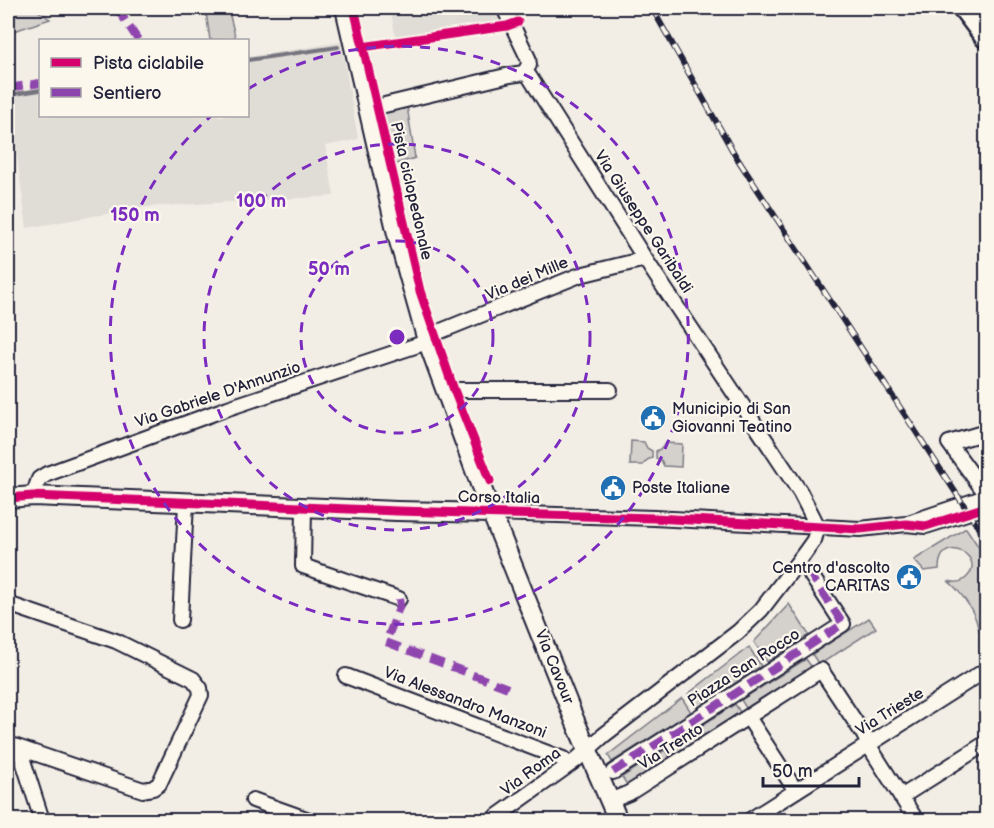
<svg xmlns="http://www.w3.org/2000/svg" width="994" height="828" font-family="'Balsamiq Sans',sans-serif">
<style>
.built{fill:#e0dcd6}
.green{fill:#d4d1cc;stroke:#7b7a84;stroke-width:1.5}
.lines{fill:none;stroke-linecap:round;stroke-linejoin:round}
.stream{stroke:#76747f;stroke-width:4}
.street-casing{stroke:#22223b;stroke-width:18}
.secondary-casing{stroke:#22223b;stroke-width:22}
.primary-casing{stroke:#22223b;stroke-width:26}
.street{stroke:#fbf7ec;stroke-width:14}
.secondary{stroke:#fbf7ec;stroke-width:18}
.primary{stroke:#fbf7ec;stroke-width:21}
.rail-casing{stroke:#22223b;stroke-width:6}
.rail{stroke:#fbf7ec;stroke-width:4;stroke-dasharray:11;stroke-linecap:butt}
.quiet{stroke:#8e44ad;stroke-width:8;stroke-dasharray:15 8;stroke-linecap:butt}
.cycleway-casing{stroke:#fbf7ec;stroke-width:13}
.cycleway{stroke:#d6006c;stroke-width:9}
.ring{fill:none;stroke:#7b2cbf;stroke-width:3;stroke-dasharray:10 8}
.labels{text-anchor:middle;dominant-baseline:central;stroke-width:4.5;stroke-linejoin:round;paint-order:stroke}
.street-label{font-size:16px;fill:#22223b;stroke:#fbf7ec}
.poi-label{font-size:16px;fill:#22223b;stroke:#fbf7ec;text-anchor:start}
.centre{fill:#7b2cbf;stroke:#fbf7ec;stroke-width:3}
.ring-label{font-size:18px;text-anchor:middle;font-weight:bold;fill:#7b2cbf;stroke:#fbf7ec;stroke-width:4.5;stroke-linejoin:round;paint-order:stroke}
</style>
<rect width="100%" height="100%" fill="#f2eee5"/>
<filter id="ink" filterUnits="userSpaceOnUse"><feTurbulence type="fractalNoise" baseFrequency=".0167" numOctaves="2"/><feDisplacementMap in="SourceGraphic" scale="12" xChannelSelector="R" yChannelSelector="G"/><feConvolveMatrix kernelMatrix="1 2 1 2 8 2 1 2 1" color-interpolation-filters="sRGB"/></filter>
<g filter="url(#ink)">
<path class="built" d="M390 8H496L504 22 396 38Z
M341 42 358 139 325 146 334 196 144 207 27 228 8 93 40 88V116H248V57Z"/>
<path class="green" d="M8 8H34L50 19 14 31H8Z
M228 8 236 40H210L206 12Z
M407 106 415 158 393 165 381 112Z
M631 441 644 442 647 448 652 451V458L647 460 643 465H630Z
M665 443 682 444 681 467 664 466 661 460 656 458V451L662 448Z
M966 528 986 558V640C979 631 979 631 976 620 971 606 959 590 948 581 955 583 961 583 966 578 989 557 939 531 939 569L924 571 914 560Z
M789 604 809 635 767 662 754 642Z
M869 618 876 628 819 665 812 654Z
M749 647 761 666 697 708 688 694Z
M806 659 813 669 748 711 741 700Z
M682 698 691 712 612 762 608 755Z
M735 704 742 715 678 757 671 745Z
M665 750 672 760 629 788 622 777Z"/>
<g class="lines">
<path class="stream" d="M681 8H688
M248 60 338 47
M8 95 40 90"/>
<g class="street-casing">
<path id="street" d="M504 8 528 58 529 65 524 73
M368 109 510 75 524 73 529 76 645 259 800 492 818 527
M426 337 580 275 645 259
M446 392 458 390H610
M986 432 949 443 986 494
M33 496 39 479 47 474 228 408 427 342
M304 507 303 566 399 599
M492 513 654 518 860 529 906 524 926 526 986 507
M908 523 986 497
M8 604 116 641 193 679 200 688 201 695 159 784 153 788 143 790 8 744
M180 620 186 503
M346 676 563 759 568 765
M748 717 796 791
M19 748 42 820
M613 772 843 624 811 575
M901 797 986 743
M253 800 309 820
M610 801 629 793 821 670 864 735 871 749 916 820
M492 820 576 760 604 735 738 632 761 610 804 554 814 540 818 527
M750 820 986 670"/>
</g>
<g class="secondary-casing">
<path id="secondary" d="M345 8 397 234 426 337 480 484 575 721 618 820
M8 498 33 496 397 511 492 513"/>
</g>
<g class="primary-casing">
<path id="primary" d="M964 8 986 37"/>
</g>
<use href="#street" class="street"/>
<use href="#secondary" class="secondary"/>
<use href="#primary" class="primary"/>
<g class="rail-casing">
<path id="rail" d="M652 8 735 155 986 539"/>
</g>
<use href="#rail" class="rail"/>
<path class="quiet" d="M117 8 138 40
M8 88 40 83
M399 599 400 605 386 642 513 690
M613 772 843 624 811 575"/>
<g class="cycleway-casing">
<path id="cycleway" d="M354 8 420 291 454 390 490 481
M362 47 507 26 518 22
M8 498 33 496 397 511 654 518 860 529 906 524 926 526 986 507"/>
</g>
<use href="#cycleway" class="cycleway"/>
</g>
</g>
<g class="ring">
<circle cx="397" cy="337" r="96"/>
<circle cx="397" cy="337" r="193"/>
<path d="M248 89A289 289 0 1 1 211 116"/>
</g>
<defs>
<g id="civic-disc" transform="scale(1.35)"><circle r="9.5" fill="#1f6fb2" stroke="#fbf7ec"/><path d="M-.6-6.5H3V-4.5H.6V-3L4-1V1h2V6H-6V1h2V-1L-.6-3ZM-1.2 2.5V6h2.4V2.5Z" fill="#fff"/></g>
</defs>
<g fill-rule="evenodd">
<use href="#civic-disc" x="653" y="418"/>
<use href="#civic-disc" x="613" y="488"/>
<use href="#civic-disc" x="909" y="577"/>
</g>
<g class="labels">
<g class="street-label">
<text transform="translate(411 191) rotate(77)">Pista ciclopedonale</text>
<text transform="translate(643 222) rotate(57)">Via Giuseppe Garibaldi</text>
<text transform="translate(527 279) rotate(-23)">Via dei Mille</text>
<text transform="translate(218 395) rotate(-19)">Via Gabriele D'Annunzio</text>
<text transform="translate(499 498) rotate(1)">Corso Italia</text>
<text transform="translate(554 667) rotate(68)">Via Cavour</text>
<text transform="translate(744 668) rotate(-33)">Piazza San Rocco</text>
<text transform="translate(465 703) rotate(21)">Via Alessandro Manzoni</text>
<text transform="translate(890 712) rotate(-32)">Via Trieste</text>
<text transform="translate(671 747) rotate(-32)">Via Trento</text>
<text transform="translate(531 772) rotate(-36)">Via Roma</text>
</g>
<g class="poi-label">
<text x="672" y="409">Municipio di San<tspan x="672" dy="18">Giovanni Teatino</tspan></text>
<text x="632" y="488">Poste Italiane</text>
<text x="890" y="568" text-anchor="end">Centro d'ascolto<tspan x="890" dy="18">CARITAS</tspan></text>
</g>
</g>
<circle cx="397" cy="337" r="9" class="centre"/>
<g class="ring-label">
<text x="261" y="207">100 m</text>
<text x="135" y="221">150 m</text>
<text x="329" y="275">50 m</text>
</g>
<rect width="994" height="828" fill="none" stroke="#fbf7ec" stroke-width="30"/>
<rect x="15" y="15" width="964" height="798" fill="none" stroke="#22223b" stroke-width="2" filter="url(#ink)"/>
<rect x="39" y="39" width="210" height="78" fill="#fbf7ec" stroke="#a4a2a5" stroke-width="1.5"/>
<rect x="51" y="58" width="30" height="9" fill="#d6006c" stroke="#a4a2a5" stroke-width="1.5"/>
<text x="93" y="69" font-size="18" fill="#22223b">Pista ciclabile</text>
<rect x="51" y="88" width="30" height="9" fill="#8e44ad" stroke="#a4a2a5" stroke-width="1.5"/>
<text x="93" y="99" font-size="18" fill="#22223b">Sentiero</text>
<path d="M763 777v9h96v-9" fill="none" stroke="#22223b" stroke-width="3"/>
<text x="772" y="777" font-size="18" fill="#22223b" stroke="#fbf7ec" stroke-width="4.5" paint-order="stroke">50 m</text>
</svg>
